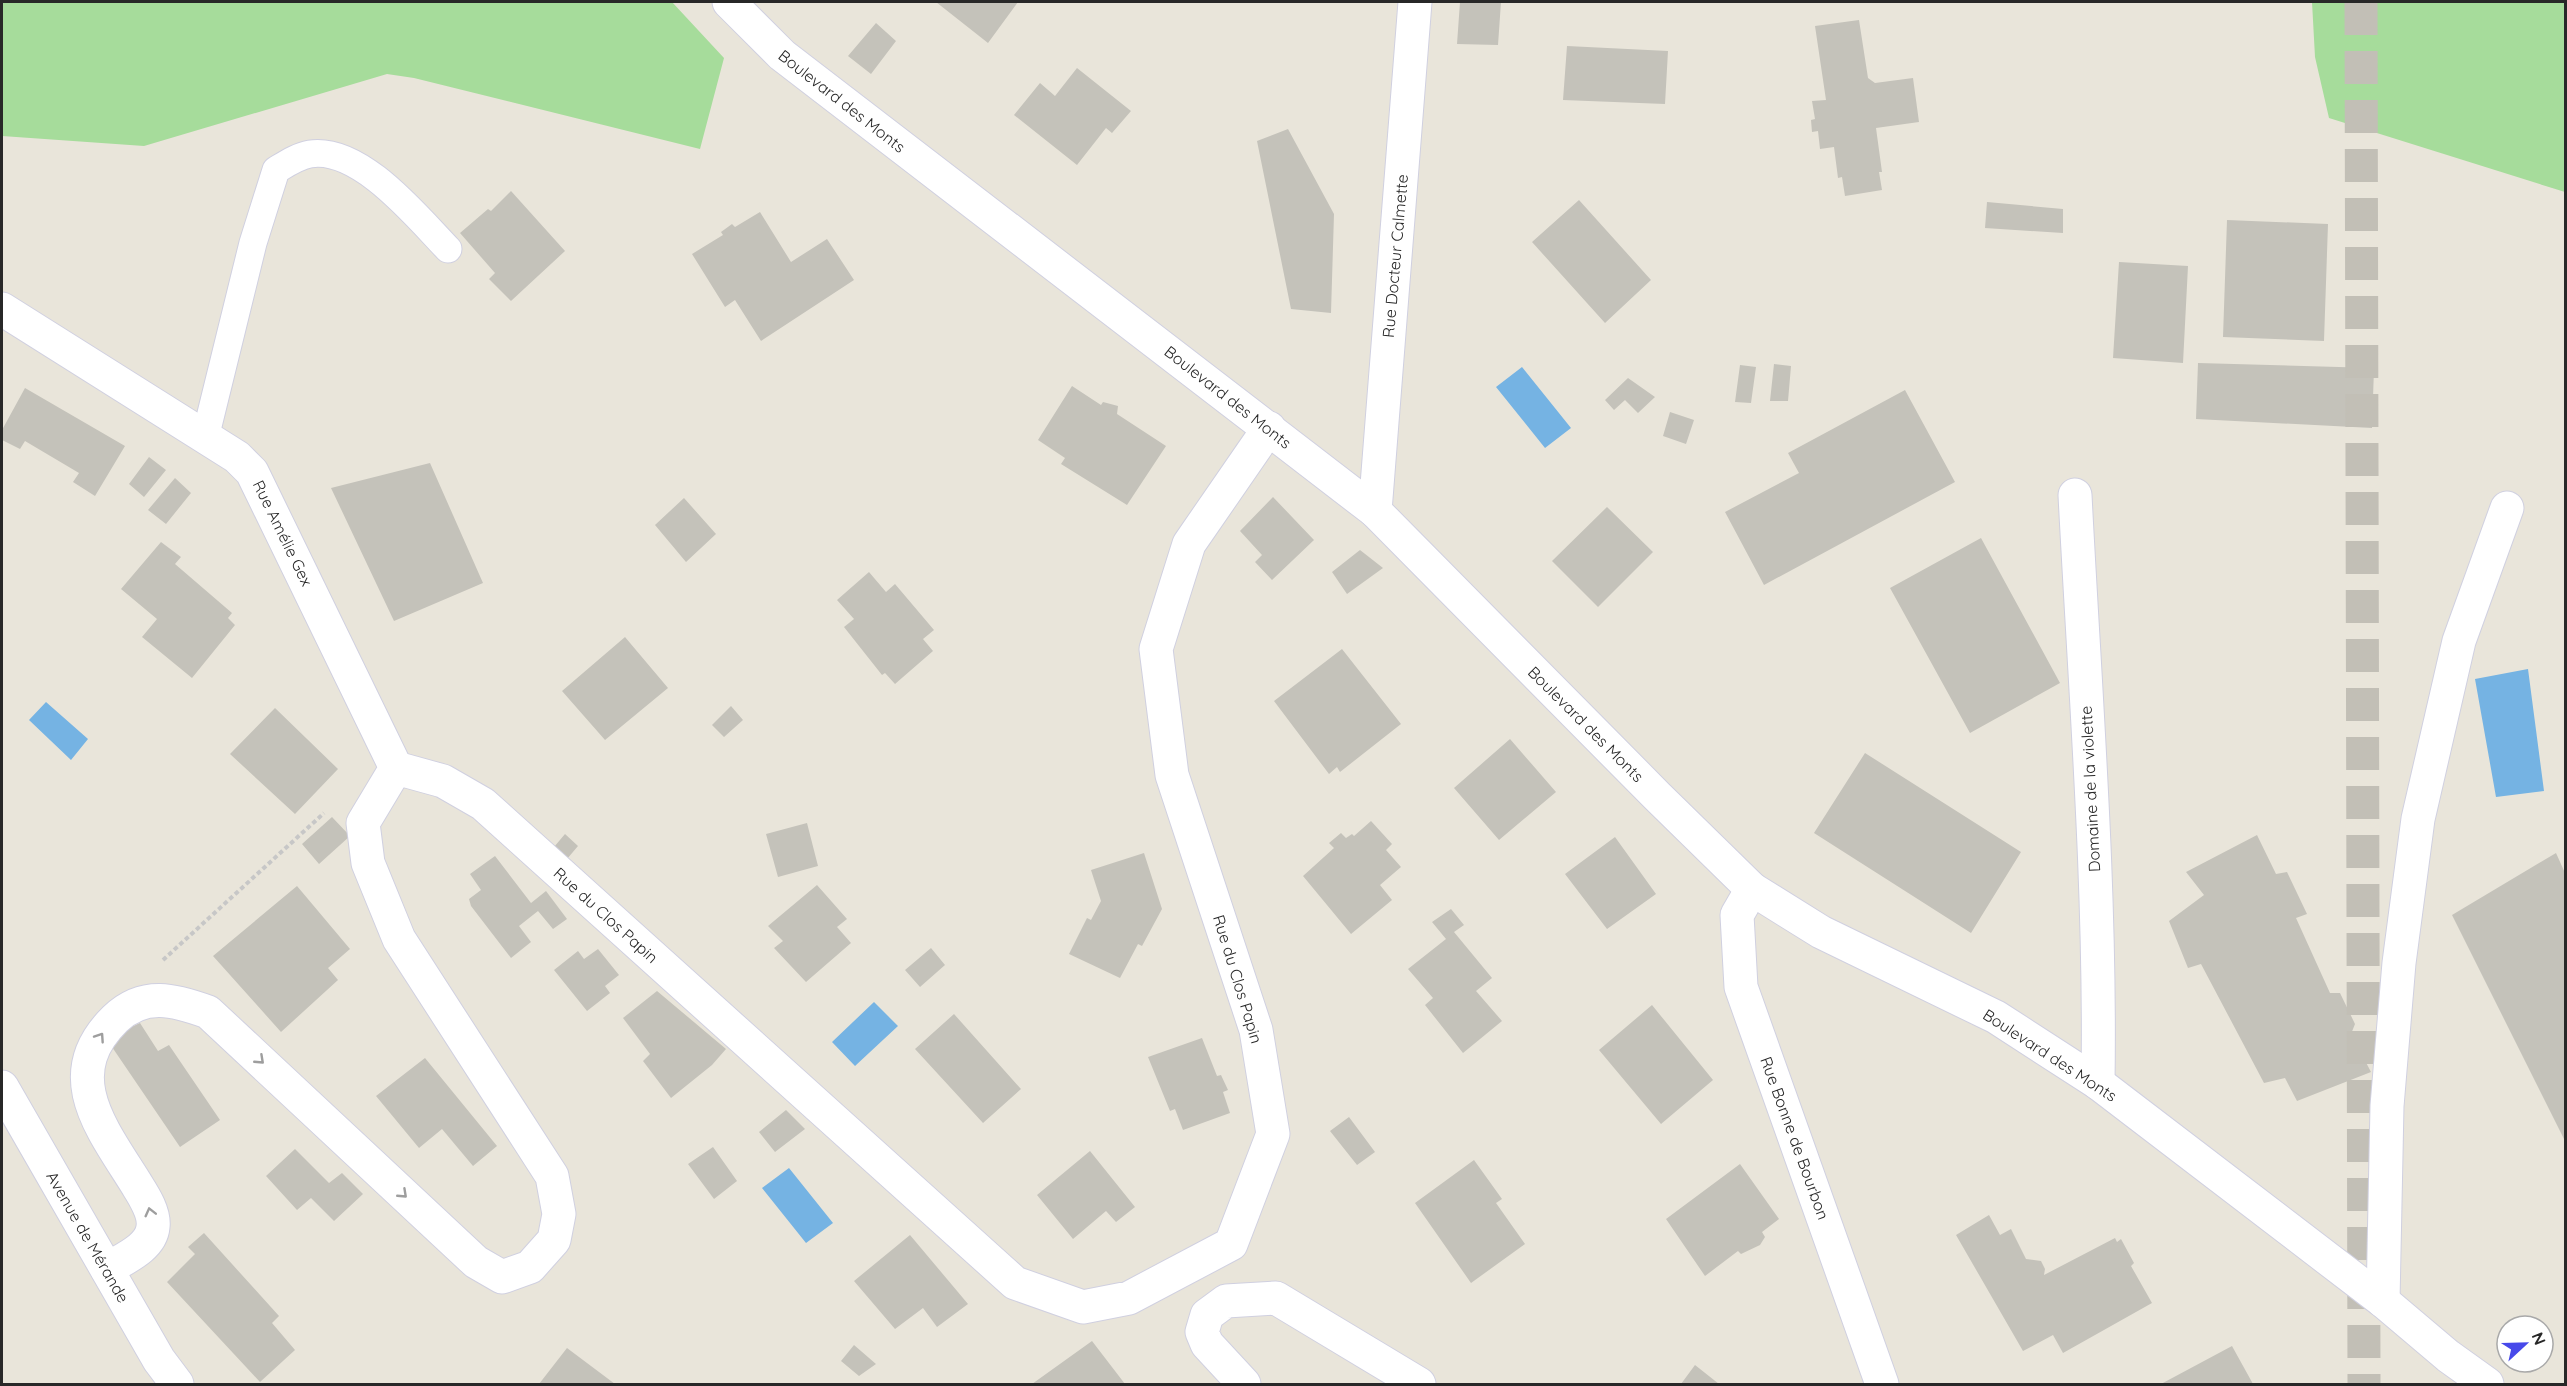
<svg xmlns="http://www.w3.org/2000/svg" width="2567" height="1386" font-family="Quicksand,sans-serif">
<style>
.green{fill:#a6dc9b}
.water{fill:#75b3e3}
.building{fill:#c4c2ba}
.lines{fill:none;stroke-linecap:round;stroke-linejoin:round}
.trunk-tunnel{stroke:#c2bfb6;stroke-width:33;stroke-dasharray:33 16;stroke-linecap:butt}
.service-casing{stroke:#d0d0e0;stroke-width:29}
.minor-casing{stroke:#d0d0e0;stroke-width:35}
.tertiary-casing{stroke:#d0d0e0;stroke-width:35}
.secondary-casing{stroke:#d0d0e0;stroke-width:35}
.path{stroke:#c7c7c7;stroke-width:4;stroke-dasharray:4.5 3;stroke-linecap:butt}
.service{stroke:#fff;stroke-width:27}
.minor{stroke:#fff;stroke-width:33}
.tertiary{stroke:#fff;stroke-width:33}
.secondary{stroke:#fff;stroke-width:33}
.oneway{stroke:#9e9e9e}
.labels{text-anchor:middle;dominant-baseline:central;stroke-width:4.5;stroke-linejoin:round;paint-order:stroke}
.street-label{font-size:16px;fill:#282828;stroke:#fff}
</style>
<rect width="100%" height="100%" fill="#e9e5da"/>
<path class="green" d="M2 2H672L724 58 700 149 414 78 387 74 144 146 2 136Z
M2312 2H2565V192L2329 118 2315 57Z"/>
<path class="water" d="M1522 367 1571 428 1545 448 1496 387Z
M2528 669 2544 791 2496 797 2475 679Z
M46 702 88 739 71 760 29 720Z
M874 1002 898 1026 855 1066 832 1042Z
M789 1168 833 1223 806 1243 762 1188Z"/>
<path class="building" d="M936 2H1018L988 43Z
M1460 2H1501L1498 45 1457 44Z
M1859 20 1868 78 1875 83 1913 78 1919 122 1876 128 1882 172H1879L1882 190 1845 196 1842 177 1838 178 1834 147 1820 149 1818 131 1812 132 1811 120 1815 119 1812 101 1826 100 1815 26Z
M876 23 896 41 871 74 848 56Z
M1567 46 1668 51 1665 104 1563 100Z
M1077 68 1131 111 1112 133 1106 128 1077 165 1014 115 1040 83 1055 96Z
M1288 129 1334 214 1331 313 1291 309 1257 141Z
M511 191 565 251 511 301 489 279 495 273 460 233 488 209 491 211Z
M1579 200 1651 280 1605 323 1532 242Z
M1987 202 2063 209V233L1985 228Z
M760 212 791 262 827 239 854 280 761 341 735 300 725 307 692 254 723 235 721 232 732 224 735 227Z
M2227 220 2328 224 2324 341 2223 337Z
M2119 262 2188 266 2183 363 2113 358Z
M2198 363 2374 368 2372 428 2196 419Z
M1774 364 1791 366 1788 401H1770Z
M1740 365 1756 367 1751 403 1735 402Z
M1628 378 1655 397 1638 413 1625 400 1614 410 1605 400Z
M1072 386 1101 405 1103 402 1118 406 1117 414 1166 446 1127 505 1061 464 1065 458 1038 440Z
M25 388 125 446 95 496 73 482 79 473 25 441 20 449 2 440V430Z
M1905 390 1955 482 1764 585 1725 512 1799 473 1788 453Z
M1670 412 1694 420 1686 444 1663 436Z
M149 457 166 470 144 497 129 484Z
M430 463 483 583 394 621 331 488Z
M175 478 191 493 166 524 148 510Z
M1273 497 1314 540 1272 580 1255 562 1262 555 1240 531Z
M684 498 716 534 686 562 655 525Z
M1607 507 1653 552 1598 607 1552 561Z
M1981 538 2060 683 1970 733 1890 588Z
M161 542 181 557 175 564 232 613 228 618 235 625 192 678 142 637 157 619 121 589Z
M1360 550 1383 568 1347 594 1332 572Z
M869 572 886 592 895 584 934 630 923 639 933 651 895 684 885 673 882 675 844 627 854 619 837 600Z
M625 637 668 688 605 740 562 691Z
M1342 649 1401 724 1340 772 1337 767 1329 774 1274 701Z
M731 706 743 720 724 737 712 725Z
M275 708 338 769 295 814 230 754Z
M1510 739 1556 792 1499 840 1454 788Z
M1865 753 2021 852 1971 933 1814 833Z
M332 817 350 836 319 864 302 844Z
M1371 821 1392 844 1386 850 1401 867 1380 885 1392 900 1351 934 1303 876 1334 848 1329 843 1341 833 1346 838 1352 834 1354 836Z
M807 823 818 866 778 877 766 834Z
M565 834 578 846 567 859 554 847Z
M2257 835 2276 874 2287 872 2307 914 2296 918 2330 993H2340L2355 1024 2351 1034 2371 1072 2297 1101 2285 1078 2264 1083 2201 964 2188 968 2169 921 2204 895 2186 872Z
M1615 837 1656 894 1607 929 1565 874Z
M1144 853 1162 909 1142 946 1138 944 1120 978 1069 954 1087 918 1091 920 1101 901 1091 870Z
M2556 853 2565 873V1141L2452 915Z
M495 856 531 903 546 891 567 919 553 929 538 911 519 926 531 942 511 958 471 906 469 899 481 890 470 874Z
M817 885 847 919 837 927 851 943 806 982 774 948 783 941 768 926Z
M297 886 350 949 328 968 338 980 281 1032 213 956Z
M1451 909 1464 925 1454 932 1492 978 1476 991 1502 1021 1463 1053 1425 1005 1433 998 1408 969 1446 939 1432 922Z
M931 948 945 965 920 987 905 970Z
M598 949 619 975 605 986 610 993 587 1011 554 970 578 951 584 959Z
M657 991 726 1049 712 1065 671 1098 643 1061 650 1054 623 1018Z
M1652 1005 1713 1080 1661 1124 1599 1050Z
M954 1014 1021 1089 983 1123 915 1049Z
M140 1023 158 1051 169 1045 220 1120 180 1147 112 1047 125 1030Z
M1202 1038 1217 1076 1221 1075 1228 1090 1223 1092 1230 1113 1183 1130 1175 1109 1170 1111 1148 1057Z
M425 1058 497 1146 473 1166 442 1129 419 1148 376 1096Z
M786 1110 805 1129 775 1152 759 1132Z
M1349 1117 1375 1152 1357 1165 1330 1131Z
M713 1147 737 1181 714 1199 688 1164Z
M295 1149 329 1183 342 1173 363 1194 334 1221 311 1198 297 1210 266 1176Z
M1090 1151 1135 1207 1116 1222 1106 1211 1073 1239 1037 1195Z
M1474 1160 1502 1199 1496 1203 1525 1244 1471 1283 1415 1203Z
M1740 1164 1779 1219 1762 1232 1765 1237 1760 1245 1741 1254 1738 1251 1705 1276 1666 1219Z
M1989 1215 2000 1235 2011 1229 2026 1259 2041 1261 2045 1269 2044 1275 2115 1238 2117 1242 2121 1239 2134 1263 2131 1266 2152 1303 2063 1353 2053 1335 2023 1351 1956 1235Z
M204 1233 279 1316 272 1323 295 1350 260 1382 167 1282 195 1254 188 1247Z
M910 1235 968 1304 937 1327 923 1308 895 1329 854 1281Z
M1092 1341 1125 1384H1032Z
M854 1345 876 1364 859 1376 841 1361Z
M2232 1346 2253 1384H2161Z
M567 1348 615 1384H539Z
M1695 1365 1719 1384H1681Z"/>
<g class="lines">
<path class="trunk-tunnel" d="M2361 2 2364 1384"/>
<g class="service-casing">
<path id="service" d="M205 438 253 243 276 170C286 164 298 156 310 154 360 146 417 217 448 249"/>
</g>
<g class="minor-casing">
<path id="minor" d="M2 309 237 457 252 472 396 768
M2075 495C2085 690 2101 887 2098 1083
M1375 511 1415 2
M396 768 443 781 483 804 1015 1283 1083 1307 1129 1298 1231 1244 1273 1134 1256 1030 1172 775 1156 649 1189 544 1269 428
M1752 889 1737 915 1741 987 1882 1384
M107 1269C123 1259 151 1248 153 1227 155 1213 144 1196 137 1185 103 1130 57 1076 115 1019 144 991 175 1000 208 1012L476 1262 502 1277 530 1267 554 1240 559 1214 552 1176 399 939 368 863 363 823 396 768
M2383 1301 2387 1106 2399 963 2418 819 2459 641 2507 508
M1244 1384 1207 1344 1202 1332 1207 1315 1226 1301 1276 1298 1419 1384"/>
</g>
<g class="tertiary-casing">
<path id="tertiary" d="M729 2 782 55 1375 511 1657 796 1752 889 1821 932 1996 1017 2098 1083 2383 1301 2448 1356 2487 1384"/>
</g>
<g class="secondary-casing">
<path id="secondary" d="M2 1087 159 1360 177 1384"/>
</g>
<path class="path" d="M163 960 324 813"/>
<use href="#service" class="service"/>
<use href="#minor" class="minor"/>
<use href="#tertiary" class="tertiary"/>
<use href="#secondary" class="secondary"/>
</g>
<defs><path id="oneway-chevron" d="M-2-3.5L2.5 0L-2 3.5" fill="none" stroke-width="1.6" stroke-linecap="round" stroke-linejoin="round" transform="scale(1.5)"/></defs>
<g class="oneway">
<use href="#oneway-chevron" transform="translate(100 1037) rotate(-56)"/>
<use href="#oneway-chevron" transform="translate(260 1060) rotate(43)"/>
<use href="#oneway-chevron" transform="translate(403 1194) rotate(43)"/>
<use href="#oneway-chevron" transform="translate(150 1212) rotate(-104)"/>
</g>
<g class="labels">
<g class="street-label">
<text transform="translate(842 101) rotate(38)">Boulevard des Monts</text>
<text transform="translate(1395 256) rotate(-85)">Rue Docteur Calmette</text>
<text transform="translate(1228 397) rotate(38)">Boulevard des Monts</text>
<text transform="translate(283 533) rotate(64)">Rue Amélie Gex</text>
<text transform="translate(1586 724) rotate(45)">Boulevard des Monts</text>
<text transform="translate(2090 789) rotate(-93)">Domaine de la violette</text>
<text transform="translate(606 915) rotate(42)">Rue du Clos Papin</text>
<text transform="translate(1238 979) rotate(73)">Rue du Clos Papin</text>
<text transform="translate(2050 1055) rotate(33)">Boulevard des Monts</text>
<text transform="translate(1795 1138) rotate(70)">Rue Bonne de Bourbon</text>
<text transform="translate(88 1237) rotate(60)">Avenue de Mérande</text>
</g>
</g>
<rect width="2567" height="1386" fill="none" stroke="#282828" stroke-width="6"/>
<g transform="translate(2525 1344) rotate(68)"><circle r="28" fill="#ffffff" stroke="#a9a9a9" stroke-width="1.5"/>
<path d="M0-4.5L10 22L0 15L-10 22Z" fill="#4749ea"/>
<text y="-9" font-size="16" font-weight="bold" text-anchor="middle" fill="#282828">N</text>
</g>
</svg>
